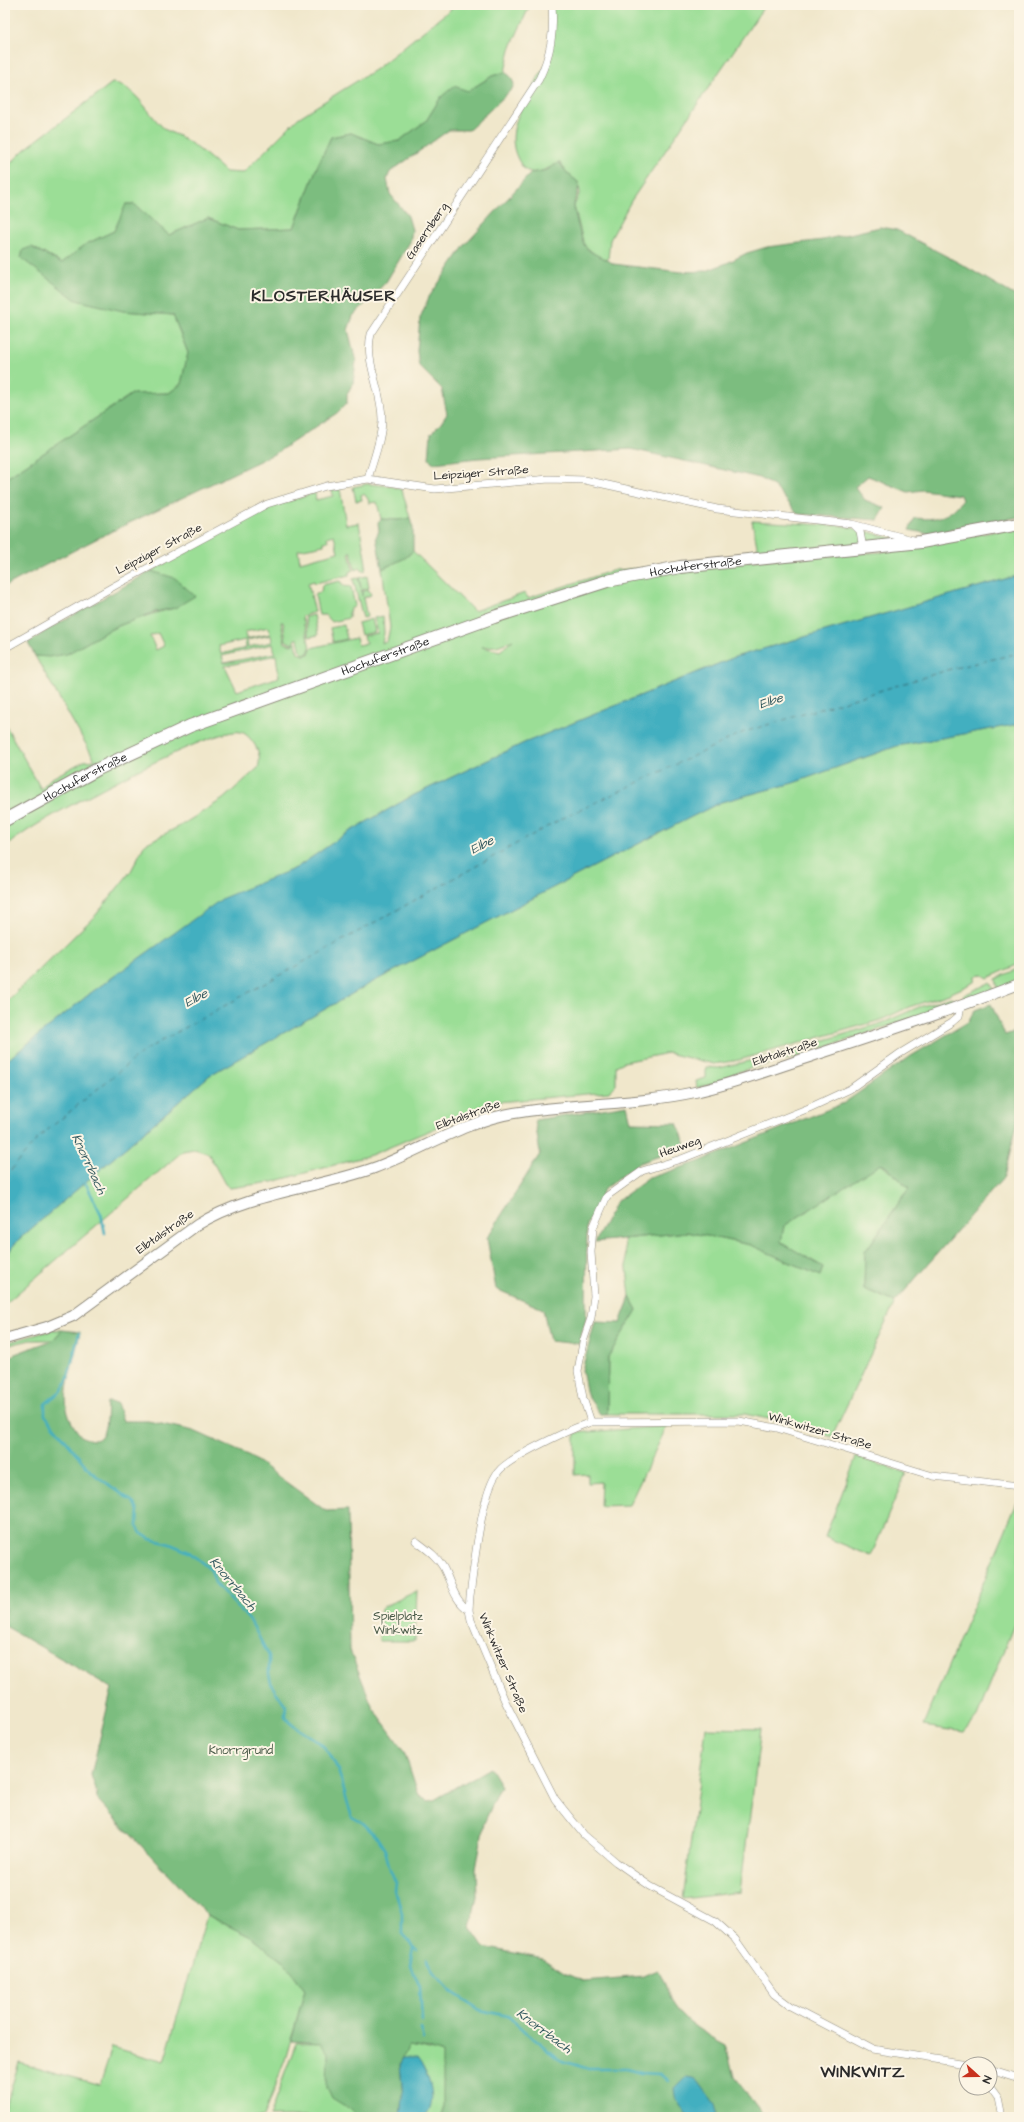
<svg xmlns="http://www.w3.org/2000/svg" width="1024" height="2122" font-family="'Architects Daughter',sans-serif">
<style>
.green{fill:#9bde96;stroke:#638460;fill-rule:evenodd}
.forest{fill:#7cbd7f;stroke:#547455}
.water{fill:#42afc0;stroke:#366d76}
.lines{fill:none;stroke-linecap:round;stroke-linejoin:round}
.stream{stroke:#42afc0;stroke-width:2.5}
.ferry{stroke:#33595f;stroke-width:1;stroke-dasharray:5 4;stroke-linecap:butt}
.street-casing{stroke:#8e897b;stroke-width:8}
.secondary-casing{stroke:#8e897b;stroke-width:12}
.primary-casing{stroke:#8e897b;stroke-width:14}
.street{stroke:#fff;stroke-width:7}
.secondary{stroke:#fff;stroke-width:10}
.primary{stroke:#fff;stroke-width:12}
.labels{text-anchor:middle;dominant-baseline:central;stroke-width:4;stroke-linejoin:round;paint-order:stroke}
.street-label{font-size:12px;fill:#2b2b2b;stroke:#fcf5e5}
.park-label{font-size:12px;fill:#475846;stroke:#fcf5e5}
.water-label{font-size:13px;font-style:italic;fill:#33595f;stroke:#fcf5e5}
.district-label{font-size:16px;font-weight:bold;letter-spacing:1px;fill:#2b2b2b;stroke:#fcf5e5}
</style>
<rect width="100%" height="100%" fill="#fcf5e5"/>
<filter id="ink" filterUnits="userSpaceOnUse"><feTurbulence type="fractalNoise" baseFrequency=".025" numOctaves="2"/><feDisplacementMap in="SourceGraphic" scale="8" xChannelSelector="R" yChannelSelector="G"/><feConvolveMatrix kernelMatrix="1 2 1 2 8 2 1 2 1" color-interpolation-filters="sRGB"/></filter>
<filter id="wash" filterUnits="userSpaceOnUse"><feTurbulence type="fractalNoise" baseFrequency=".012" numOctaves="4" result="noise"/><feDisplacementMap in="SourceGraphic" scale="16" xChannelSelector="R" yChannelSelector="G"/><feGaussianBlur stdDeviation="0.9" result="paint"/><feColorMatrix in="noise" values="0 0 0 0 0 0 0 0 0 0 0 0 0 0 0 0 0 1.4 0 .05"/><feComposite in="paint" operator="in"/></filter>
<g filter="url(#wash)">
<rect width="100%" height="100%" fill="#f0e7cb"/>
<path class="green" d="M456 5H530L510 49 505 72 492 76 468 91 441 97 426 121 399 141 378 144 351 133 331 137 317 167 294 228 238 230 208 218 169 235 134 204H127L114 231 86 244 62 263 32 247 124 311 173 315 188 353 181 384 169 393 132 394 5 479V169L24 150 112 83C134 83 150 118 166 130 171 133 178 135 183 138 198 148 212 159 226 172L243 173 298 118 376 69Z
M552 5H765L631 201 610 240 608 259 598 257 584 245 574 206 580 192 578 182 568 174 559 162C548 169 531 179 522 166 500 135 524 103 539 76 542 71 547 65 548 60 553 45 551 21 552 5Z
M367 484 391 486 402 490 410 518 398 520 381 519 377 502 369 503 368 499 364 494 361 495 362 500 356 501 353 487Z
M340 489 346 525 359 523 366 563 365 571H362L361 568 355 570 351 552H349L353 570 349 572V575L315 583 314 581 308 583 315 612 302 616 305 625H303L305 626 310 648 308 653 304 654 301 652 298 639H295L293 644 286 641 283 622H281L285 643 292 645 296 642 298 653 304 655 309 654 311 648 356 638 358 645 366 644 364 636 378 633 374 618 383 616 384 633 382 643 387 642 390 627 382 569 405 558 413 551 474 611 525 593 528 598 615 570 882 552 1019 527V575L735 657 524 743 412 796 347 833 296 868 223 899 92 992 5 1062V1003L95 916 131 871 145 844 180 826 223 799 258 768C259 764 260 759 259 755 258 748 249 734 241 732 214 726 68 806 38 824 26 831 16 839 5 846V724L41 789 50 779 84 761 95 760 35 656C69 660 85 641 114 628 134 619 154 613 175 608L157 573 151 571 271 507 315 493 316 500 333 496 332 490ZM334 535 338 552 300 562 298 550 324 545V542L328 541 327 537ZM269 627 270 634 246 639 245 632ZM158 633 164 646 156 650 150 636ZM271 635 272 642 248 647 247 640ZM245 640 246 648 221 654 219 646ZM513 640 500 651 482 647 497 646ZM273 644 275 653 224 663 222 656ZM276 655 279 677 237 691 225 666Z
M752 521 845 526 908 542 758 551Z
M367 576 369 588 361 590 362 596V591L369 590 371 595 363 598 367 617 363 618 353 579 358 578 361 588 359 578Z
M340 581 344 586 351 587 355 606 349 610V618L332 622 326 615H319L315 595 321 592 322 585Z
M314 615 318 635 309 637 305 617Z
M372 619 375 632 361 635 358 623Z
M344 625 347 639 333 642 330 628Z
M1019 724V964L988 978 983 975 976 976 975 982 949 994 909 1007 881 1020 739 1060 714 1064 668 1053 624 1062 616 1066V1085L609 1092 498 1102 371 1155 272 1182 230 1188 225 1184 208 1153 194 1149 183 1151 5 1304V1257L17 1241 210 1075 371 983 581 873 721 802 793 783 897 746Z
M1019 968V980L998 989 996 979Z
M991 982 994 990 963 1002 964 995Z
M952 997 957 1003 827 1047 813 1049 811 1053C784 1061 758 1065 732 1074L733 1078 697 1088 696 1081 706 1078V1067L719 1068 778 1054 882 1023 919 1007Z
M881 1163 909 1188 865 1252 864 1289 895 1302 832 1437 789 1423 744 1414H607L608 1357 637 1310 630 1297 624 1239 687 1232 751 1245 820 1276 823 1267 780 1242 784 1226Z
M53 1330H62L53 1340H30L5 1346 9 1342Z
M667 1426 629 1505 600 1506 601 1482 588 1483V1474L575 1475V1433Z
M856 1457 906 1473 871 1556 825 1537Z
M1019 1498V1612L977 1717 964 1732 923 1726Z
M417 1591 415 1641H379L381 1608Z
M706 1728 761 1729 740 1892 683 1899Z
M207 1915 249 1936 286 1964 305 1990 285 2060 263 2117H5V2109L19 2062 100 2085 112 2047 164 2062Z
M364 2042C390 2044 417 2045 442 2054L472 2117H269L296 2043Z"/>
<path class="forest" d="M505 72 511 77 514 84 512 89 469 130H449L390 172 387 179 390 194 408 216 412 230 410 242 386 282 353 316 348 330 356 361 353 383 347 394V403L337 413 276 453 100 537 5 586V479L132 394 169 393 181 384 188 353 173 315 123 311 76 300 21 258 23 250 31 247 62 263 86 244 114 231 126 204H134L169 235 208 218 238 230 294 228 317 167 331 137 351 133 378 144 399 141 426 121 441 97 454 86 468 91 492 76Z
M559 162 568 174 578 182C580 195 574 197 574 206 574 211 582 242 585 246 592 256 605 256 613 264L681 272 706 271 727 263 747 253 767 247 823 240 880 227 897 230 961 264 1019 298V517L930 534 909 530 915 518C935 520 950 518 962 500L960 495 923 490 908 492 868 476 855 487 865 500 885 508 878 520 798 514 775 487 760 478 631 449 478 458 434 463 429 459 431 433 441 423 447 414 442 389 419 366 417 351 420 318 429 297 465 245 531 173 547 170Z
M410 518 413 527V551L405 558 382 569 376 537 379 531 378 523 381 519 398 520Z
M151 571 175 578 195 596 175 608 155 612 113 628 67 654 49 657 35 656 28 643 49 629Z
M991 1004 1005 1035 1019 1030V1116L1004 1177 895 1302 864 1289 865 1252 909 1188 882 1163 784 1226 781 1242 823 1267 820 1276 751 1245 687 1232 595 1242 616 1202 649 1178 698 1162 844 1103 911 1056 968 1022 975 1010Z
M627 1105 631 1122 677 1123 687 1147 639 1163 604 1189 587 1225 586 1319 579 1344 550 1341 543 1309 496 1289 487 1238 540 1154 535 1120Z
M630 1297 637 1310 608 1357 607 1414H600L587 1395 582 1370 595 1322 620 1323Z
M62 1330 80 1332C76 1353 63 1389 67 1409 69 1420 75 1429 82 1437 85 1438 90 1440 94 1440 108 1440 106 1412 107 1402L117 1403 123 1421H148L194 1431 250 1456 326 1511 348 1510 350 1650 373 1708 404 1751 419 1796 428 1801 434 1800 490 1768 501 1786 484 1823 476 1869 477 1897 470 1927 484 1947 543 1959 564 1973 583 1981 644 1976 658 1970C665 1980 667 1994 673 2004 685 2023 707 2035 726 2045L734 2077 765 2117H442V2054L429 2049 408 2046 406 2052 400 2063 403 2097 401 2117H358L350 2109 332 2098 327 2087 328 2053 321 2043 291 2041 305 1990 286 1964 249 1936 207 1915 97 1799 96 1790 91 1775 112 1688 5 1626V1360L15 1354 53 1340Z"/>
<path class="water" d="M1019 575V724L897 746 793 783 721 802 581 873 371 983 210 1075 17 1241 5 1257V1062L92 992 223 898 296 868 347 833 412 796 524 743 735 657Z
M403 2058H417C428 2072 440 2102 424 2117L401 2116 403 2097 400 2063Z
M686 2077 694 2078 698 2081 715 2104 717 2111 715 2117H688L675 2096 674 2089Z"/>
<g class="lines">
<path class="stream" d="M84 1180 101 1214 105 1233
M79 1333 68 1378 62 1390 45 1404V1415L91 1472 133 1502 138 1510 137 1526 141 1533 150 1539 170 1544 189 1552 211 1570 215 1583 251 1622 269 1656V1674L272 1686 286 1706 285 1717C294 1730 308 1733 320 1743 341 1762 343 1792 352 1817L363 1823 376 1836 385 1850 390 1869 396 1883 395 1890 402 1913V1934L418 1951
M414 1948 411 1966 420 1987 422 2021
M426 1959 435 1974 452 1992 480 2010 508 2016 524 2031 562 2061 589 2069H626L641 2073 660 2074 668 2081
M421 2029 424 2040"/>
<path class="ferry" d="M5 1177 39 1137 145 1050 561 819 744 732 951 669 1019 653"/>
</g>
</g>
<g filter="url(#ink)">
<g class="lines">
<g class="street-casing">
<path id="street" d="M368 479C373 460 382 439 382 419 382 390 364 362 371 334L539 79C551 54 554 33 552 5
M854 525 860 531 863 549
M5 648 116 585 267 504 326 486 368 479 435 489 549 479 585 480 717 509 852 524 913 540
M591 1422 583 1398 578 1371 583 1342 591 1318 594 1296 591 1252 593 1228 607 1196 642 1171 684 1158 809 1108 850 1089 899 1054 952 1022 959 1016 961 1007
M416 1541C426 1549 436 1555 443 1567 451 1582 454 1601 469 1610
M966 2064 872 2049 790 2006 774 1994 735 1939 715 1921 650 1886 616 1862 584 1835 555 1799 505 1701 471 1620 469 1610 470 1596C474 1567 481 1493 498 1472 509 1457 573 1428 591 1422L739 1421 777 1428 933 1476 1019 1486
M990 2070 1019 2079
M990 2086 998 2097 1002 2117"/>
</g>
<g class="secondary-casing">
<path id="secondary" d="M5 1339 47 1327 73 1316 197 1225C251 1192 315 1189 374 1168 420 1151 465 1121 514 1113 574 1103 635 1105 695 1092 736 1083 775 1068 815 1055 883 1033 952 1010 1019 984"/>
</g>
<g class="primary-casing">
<g id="primary">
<path id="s1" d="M5 820 98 769 190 726 494 617 607 581 680 567 921 542 1019 524"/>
</g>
</g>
<use href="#street" class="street"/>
<use href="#secondary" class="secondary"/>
<use href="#primary" class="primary"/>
</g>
</g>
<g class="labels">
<g class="street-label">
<text transform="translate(427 231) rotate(-56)">Gasernberg</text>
<text transform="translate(481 473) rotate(-4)">Leipziger Straße</text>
<text transform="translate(159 549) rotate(-28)">Leipziger Straße</text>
<text stroke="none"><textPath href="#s1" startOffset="739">Hochuferstraße</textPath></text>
<text stroke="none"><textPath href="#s1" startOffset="415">Hochuferstraße</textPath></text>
<text stroke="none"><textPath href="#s1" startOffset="91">Hochuferstraße</textPath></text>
<text transform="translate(785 1052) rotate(-18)">Elbtalstraße</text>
<text transform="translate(468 1115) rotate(-20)">Elbtalstraße</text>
<text transform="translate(680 1147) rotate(-20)">Heuweg</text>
<text transform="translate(165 1232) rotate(-35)">Elbtalstraße</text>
<text transform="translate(820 1431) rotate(16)">Winkwitzer Straße</text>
<text transform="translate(503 1663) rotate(67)">Winkwitzer Straße</text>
</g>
<g class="park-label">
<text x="398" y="1616">Spielplatz<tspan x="398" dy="14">Winkwitz</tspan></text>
<text x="241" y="1750">Knorrgrund</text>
</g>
<g class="water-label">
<text transform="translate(771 701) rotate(-18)">Elbe</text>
<text transform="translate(482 845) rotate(-27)">Elbe</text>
<text transform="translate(196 998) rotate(-28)">Elbe</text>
<text transform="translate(89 1164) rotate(65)">Knorrbach</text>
<text transform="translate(233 1584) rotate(50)">Knorrbach</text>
<text transform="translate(544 2031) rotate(37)">Knorrbach</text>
</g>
<g class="district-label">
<text x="324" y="296">KLOSTERHÄUSER</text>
<text x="863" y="2072">WINKWITZ</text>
</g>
</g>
<rect width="1024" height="2122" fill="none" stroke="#fcf5e5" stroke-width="20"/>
<g transform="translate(978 2076) rotate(111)"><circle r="19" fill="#fcf5e5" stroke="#a8a49b"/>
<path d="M0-3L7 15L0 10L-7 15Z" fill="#c8321e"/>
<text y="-6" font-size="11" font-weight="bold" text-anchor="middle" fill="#2b2b2b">N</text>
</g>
</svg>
